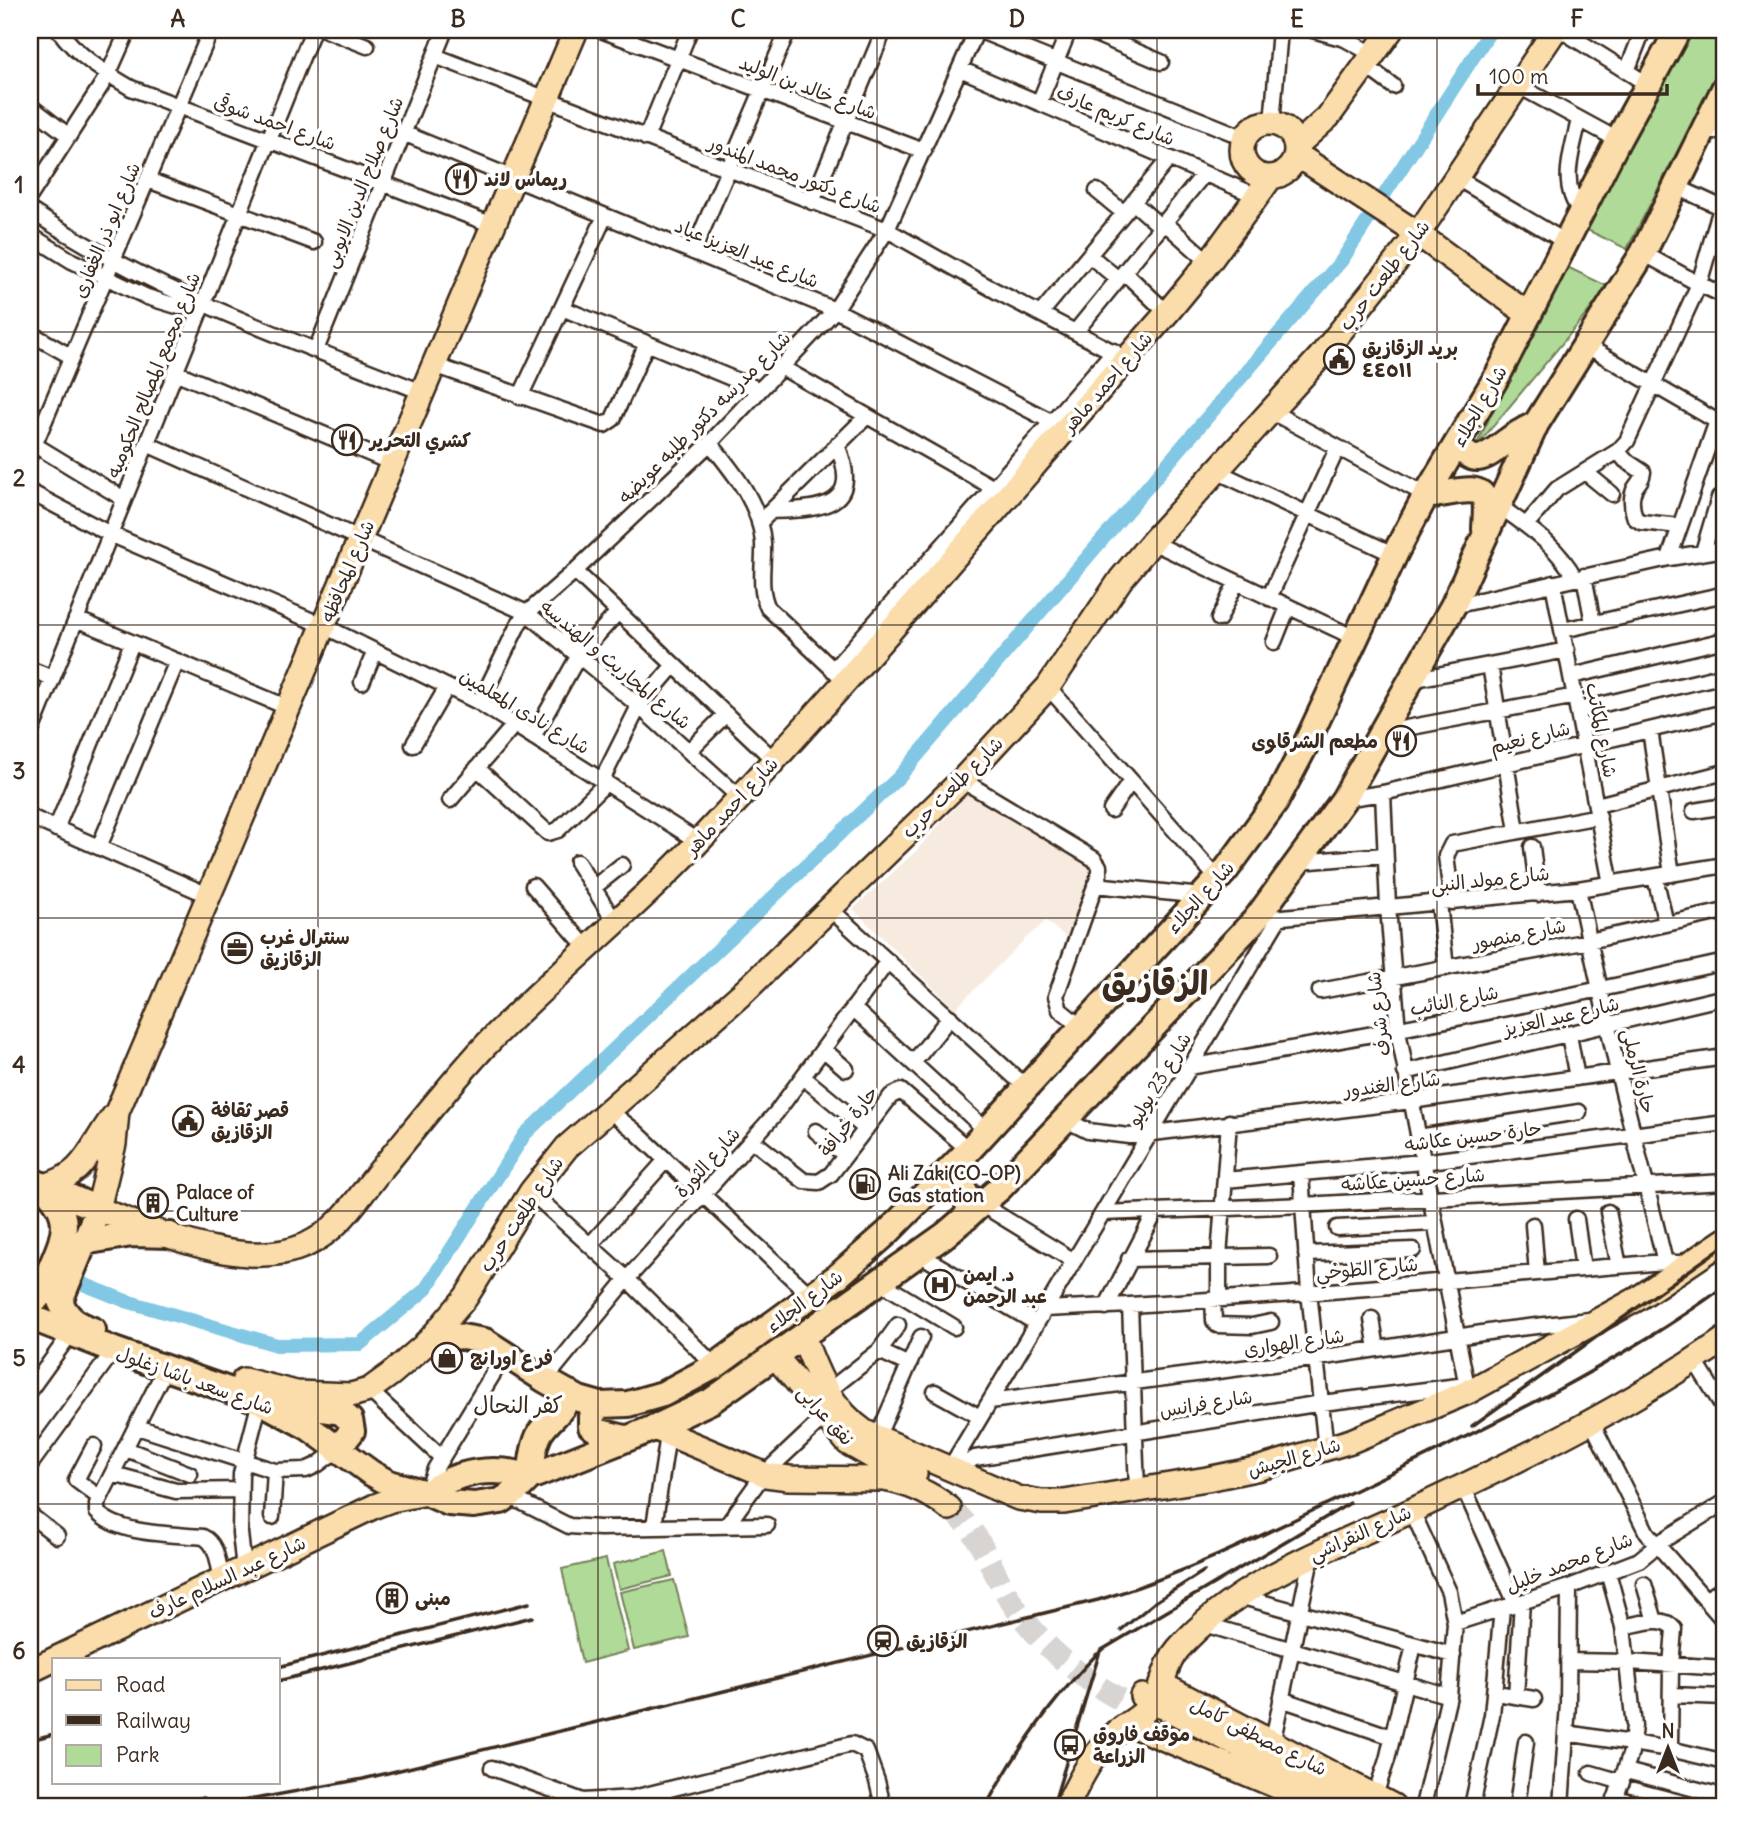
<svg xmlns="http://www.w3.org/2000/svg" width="1755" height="1836" font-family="Delius,'Playpen Sans Arabic',sans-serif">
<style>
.built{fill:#f7ebe0}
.green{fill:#afda97;stroke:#75825a;stroke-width:2}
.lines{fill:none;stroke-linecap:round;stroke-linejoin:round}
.canal{stroke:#82c7e3;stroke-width:14}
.primary-tunnel{stroke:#d8d4d2;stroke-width:23;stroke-dasharray:23 11;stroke-linecap:butt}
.minor-casing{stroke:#3b2a1e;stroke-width:19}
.primary-casing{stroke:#3b2a1e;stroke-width:28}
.trunk-casing{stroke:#3b2a1e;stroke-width:30}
.minor{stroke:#fff;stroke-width:14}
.primary{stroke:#fbddab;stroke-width:23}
.trunk{stroke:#fbddab;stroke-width:24}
.rail{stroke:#3b2a1e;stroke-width:3.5}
.grid{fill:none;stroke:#3b2a1e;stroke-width:2;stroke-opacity:0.55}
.labels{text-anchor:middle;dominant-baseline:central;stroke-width:7;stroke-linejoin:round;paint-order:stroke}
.street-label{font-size:19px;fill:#3b2a1e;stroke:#fff}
.poi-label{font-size:19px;font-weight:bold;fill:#3b2a1e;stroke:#fff;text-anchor:start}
.quarter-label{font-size:23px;fill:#3b2a1e;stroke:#fff}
.town-label{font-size:33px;font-weight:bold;fill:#3b2a1e;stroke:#fff}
.neatline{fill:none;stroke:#3b2a1e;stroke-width:2.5}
.grid-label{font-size:23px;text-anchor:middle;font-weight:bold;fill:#3b2a1e}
</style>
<rect width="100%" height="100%" fill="#fff"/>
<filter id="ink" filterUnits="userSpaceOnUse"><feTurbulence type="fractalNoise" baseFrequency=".0143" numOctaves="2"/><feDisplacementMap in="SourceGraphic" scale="14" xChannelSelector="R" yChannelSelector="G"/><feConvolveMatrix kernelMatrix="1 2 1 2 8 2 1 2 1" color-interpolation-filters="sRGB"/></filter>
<g filter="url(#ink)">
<path class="built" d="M968 793 1095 865 1066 937 1046 921 1025 939 955 1009 853 909 916 851Z"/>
<path class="green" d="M1706 30H1710L1725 41V59L1627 249 1583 228 1686 39Z
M1563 265 1609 287 1475 448Z
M666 1551 672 1576 619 1589 613 1564Z
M606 1559 628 1651 582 1663 562 1569Z
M674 1580 689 1637 634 1650 620 1592Z"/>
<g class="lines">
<path class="canal" d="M30 1263 126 1301 277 1345 360 1344 425 1290 525 1134 899 777 1342 260 1491 30"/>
<path class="primary-tunnel" d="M949 1508C979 1531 985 1555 1002 1586 1032 1640 1080 1680 1135 1707"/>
<g class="minor-casing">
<path id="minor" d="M59 30C77 56 104 72 131 88L493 225
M326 30 367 46
M601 30 924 151
M978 30 1245 138
M1086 30 1161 62
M1313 30 1345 39 1374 55
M1561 30 1647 84
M435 56 887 230 996 291 1127 359
M1366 66 1393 86
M960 69 1257 196
M1627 71 1643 30
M1517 85 1618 140
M1039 103 1069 30
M30 106 69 136
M1579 119C1573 150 1558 184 1581 212
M1272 123 1280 30
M1703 131H1725
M403 133 835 310 1066 429
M646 138 690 30
M1455 177 1566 242
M148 180 314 242
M1677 187 1725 209
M1097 191 1124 213
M30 196 108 75 128 30
M812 202 884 30
M1133 202 1161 227
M30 210C150 291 289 339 422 392
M1164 222 1209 262
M30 235 72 261 147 297 180 307 202 304
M693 252 788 30
M1643 253 1699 284 1725 296
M1089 255 1118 279
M1124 272 1167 313
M562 308 760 390
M1041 313 1169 159
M1076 331 1204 174
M30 333 72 357
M1585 345 1725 426
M316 350 445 30
M434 365 604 425 613 419 647 343
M781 367 999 491
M175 372 392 463
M520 397 605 216
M1272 412 1426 495
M30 442 124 499
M710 443C734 473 760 503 763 543 764 565 758 588 768 608L839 675
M147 444 527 613 639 706 739 797
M1618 451 1625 460 1643 472C1642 481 1639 481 1635 488 1630 497 1632 509 1635 518L1641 522 1680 526
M30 455 211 30
M1216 471 1395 555
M1585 472 1612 494
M30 492 110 534 324 626 480 703 699 842
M1498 505C1528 527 1557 545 1575 578
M771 511C819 509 864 509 837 445
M759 523 867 416
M1526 525 1557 489 1618 451 1627 441 1699 284 1721 208
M1152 542 1355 638
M1703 552 1719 498
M1669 558 1717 421
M575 571 774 760
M1584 576 1593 623
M1553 583 1611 884
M1269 598 1337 449
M1453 606 1669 558 1725 549
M76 619 289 708
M1219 619 1236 583
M1563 630 1725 594
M1274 642 1288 607
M1490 665 1517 831
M30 669 52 678
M833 670 1114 351
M1572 676 1725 640
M1411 680 1567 650
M362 682 375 651
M1048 687 1218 879
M480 703 519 623 527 613 575 571 710 443 835 310 887 230 977 30
M1579 710 1725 675
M1650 730 1672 874
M1380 733 1576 696
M30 734 313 30
M533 737 579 655 618 612
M413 745 447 687
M689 751 726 714
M477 768 548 833 558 830 606 783
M602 780 639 706 674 665
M962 780 1094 859 1099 866V875L1056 996 1060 1010 1082 1028
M1383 793 1388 907 1398 1031 1468 1392
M1344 799 1383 793 1725 712
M450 800 514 725
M1597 805 1725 772
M1111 810 1131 781
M1694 811 1725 806
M30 817 210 896
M56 829 132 643
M99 847 177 661
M1532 847 1538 894
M577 862 615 922
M1299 862 1385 855
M1655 877 1666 924
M1095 885 1202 896
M533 886 587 948
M593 888 622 865
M1578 889 1618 1072 1665 1262
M1452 902 1446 856 1452 844 1599 816
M1439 903 1446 968
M829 908 1028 1089
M1272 918 1578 889 1725 865
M1320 991 1589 941 1725 911
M853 1008 987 1131
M1569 1035 1577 1078
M823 1049 846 1069
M913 1063 950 1017
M1189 1067C1369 1036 1547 1002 1725 962
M1405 1072 1725 997
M803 1077 866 1129
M607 1109 635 1131 812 1297
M1066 1120 1088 1131 1129 1136 1411 1101 1725 1057
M816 1131 845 1155
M1418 1137 1579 1112
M752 1140 804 1181 819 1182 831 1174 891 1096 901 1091 969 1150
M1301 1174 1309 1292 1326 1449
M1225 1180 1422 1162 1725 1123
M531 1192 627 1279 715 1366
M981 1204 1074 1261
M1608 1212 1619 1266
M1103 1213 1303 1205 1725 1182
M1576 1219 1583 1269
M1533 1225 1537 1273
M1337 1228 1434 1223
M590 1245 666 1160
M919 1254 1036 1323
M1306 1254 1413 1250
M1129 1259 1269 1256
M880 1282 954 1327
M1213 1299 1214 1321 1217 1325 1252 1326 1271 1322
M1219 1299V1257L1229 1122
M1130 1305 1137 1490
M1106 1307 1156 1211
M1045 1309C1252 1301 1459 1279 1665 1262L1690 1264
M1372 1319 1377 1349
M879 1351 909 1365
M1695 1361 1725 1410
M166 1367 97 1504V1512C118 1535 173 1534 203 1537 218 1544 218 1565 222 1579
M545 1380 627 1279 776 1113 888 961
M30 1390 71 1333
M369 1390 442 1458
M827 1392 879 1351 898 1325
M935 1392 980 1417
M990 1401 1318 1358 1502 1330 1589 1320
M1591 1421 1647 1533 1725 1622
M137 1427 275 1471 306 1470 317 1465 337 1450
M877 1438 921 1337
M94 1446 76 1480 100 1498
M126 1449 190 1474
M30 1465 114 1350
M950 1468 1279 918
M954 1470 975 1458 1322 1403 1466 1385
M113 1474 176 1491 240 1490
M1463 1486 1516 1604
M427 1491 435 1469 504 1356
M509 1496 569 1526 600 1528 767 1525
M1412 1511 1449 1592 1455 1623 1449 1696 1423 1806
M30 1515 57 1536
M272 1517 275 1471
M727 1525 763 1475 830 1412
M654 1526 668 1435
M244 1569 240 1533 241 1474 260 1401
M1608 1572 1623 1627 1634 1726 1631 1752 1613 1806
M1644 1584 1655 1621
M1239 1596 1453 1655
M1706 1599 1725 1588
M1455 1623 1569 1587 1639 1560 1662 1541 1725 1502
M1204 1624 1449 1696
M1623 1627C1640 1624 1663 1614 1674 1629L1671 1666 1670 1749
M1568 1661 1628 1662 1725 1668
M1496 1693 1534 1699
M1671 1695 1725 1697
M1516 1696 1522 1602
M1281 1699 1392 1737
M1566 1733 1670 1749 1725 1762
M1272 1744 1312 1554
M492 1768 583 1801 633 1798 852 1744 866 1751 877 1781 883 1806
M1626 1771 1722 1796
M1591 1773 1622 1782
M1375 1795 1387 1760 1414 1645
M1615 1798 1648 1806
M1472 1806 1492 1715 1502 1608
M1517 1806 1526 1742
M1561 1806 1568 1704 1569 1587"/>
</g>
<g class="primary-casing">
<path id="primary" d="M1242 150a27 27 0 1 1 54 0a27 27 0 1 1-54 0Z
M1296 146 1328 117 1391 30
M1296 154 1418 234 1529 315
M117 1112 114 1144 98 1209C158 1231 243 1273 306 1245 339 1230 357 1199 379 1172 414 1130 448 1086 485 1046 554 974 633 912 701 839 862 669 1012 489 1167 313L1209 262 1271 177
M42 1186C87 1177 91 1143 117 1112L576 30
M803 1336C817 1374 831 1409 865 1432L1018 1498 1042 1502H1064L1207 1479 1260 1468 1351 1441 1468 1392 1637 1299 1725 1240
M776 1357 848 1443 878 1460 915 1474
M244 1380 296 1393 351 1395 369 1390 391 1374 427 1343 466 1297 531 1192 567 1147 746 990 962 780 1048 687 1121 579 1152 542 1320 357 1418 234 1555 30
M654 1428 766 1475 789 1478 883 1479C908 1483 929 1492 949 1508
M30 1671 375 1506 391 1500 427 1493
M1161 1684 1393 1806
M1142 1696 1335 1794 1357 1799 1375 1795
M1129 1724 1324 1806
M1067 1806C1080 1779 1093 1752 1117 1732 1128 1723 1141 1717 1150 1706 1164 1689 1163 1666 1178 1649 1241 1578 1330 1549 1413 1510 1520 1460 1629 1407 1725 1339"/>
</g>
<g class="trunk-casing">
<path id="trunk" d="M1458 443C1474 470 1488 455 1507 441 1516 434 1526 429 1536 424
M1426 495C1444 497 1479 480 1485 500 1487 509 1485 521 1485 530
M941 1179 950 1180 965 1191 969 1209 966 1218
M30 1180 98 1209 60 1301C67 1318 76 1324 93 1330
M84 1242 132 1234 170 1235
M30 1305C41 1298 44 1284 49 1272 64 1236 76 1217 42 1186
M30 1317 114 1350 260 1401 308 1427 371 1473 389 1483 427 1493 449 1503 474 1505 501 1501 516 1491 530 1477
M427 1343 456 1336 485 1341 545 1380 579 1399 600 1405 628 1404 663 1394 715 1366 838 1276 887 1233 969 1150 1226 870 1275 803 1305 746 1397 550 1426 495 1499 373 1618 140 1678 30
M278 1397 308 1407 341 1412 350 1420 352 1431 337 1450
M600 1405 591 1416V1426L600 1432 625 1438
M530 1477 654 1428 711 1401 945 1235 1000 1188 1256 919 1344 799 1411 680 1453 606 1536 424 1643 253 1725 87
M530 1477C532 1462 533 1446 540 1433 549 1418 565 1411 569 1393
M427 1493C457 1471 494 1465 530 1477"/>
</g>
<use href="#minor" class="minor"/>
<use href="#primary" class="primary"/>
<use href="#trunk" class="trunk"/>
<path class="rail" d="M1472 1426 1725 1245
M1121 1630 1155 1602 1204 1571
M278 1667 529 1603
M278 1681 532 1617
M30 1740 54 1734
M102 1806 204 1798
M193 1806 232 1803 363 1779 1098 1600C1190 1573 1274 1529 1360 1488 1485 1428 1613 1368 1725 1286
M986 1806C1016 1751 1053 1699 1097 1654
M1053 1806 1100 1651 1350 1503"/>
</g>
</g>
<path class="grid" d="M318 30V1806M598 30V1806M877 30V1806M1157 30V1806M1437 30V1806M30 332H1725M30 625H1725M30 918H1725M30 1211H1725M30 1504H1725"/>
<defs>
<g id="restaurant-ring" transform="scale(1.575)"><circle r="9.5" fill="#fff" stroke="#3b2a1e" stroke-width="1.5"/><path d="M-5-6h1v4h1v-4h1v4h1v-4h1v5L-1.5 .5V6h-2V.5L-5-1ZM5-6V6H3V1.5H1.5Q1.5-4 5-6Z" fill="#3b2a1e"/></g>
<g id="civic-ring" transform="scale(1.575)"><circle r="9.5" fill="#fff" stroke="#3b2a1e" stroke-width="1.5"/><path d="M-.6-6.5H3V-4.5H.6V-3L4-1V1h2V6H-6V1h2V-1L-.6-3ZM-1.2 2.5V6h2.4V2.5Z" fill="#3b2a1e"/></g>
<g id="office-ring" transform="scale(1.575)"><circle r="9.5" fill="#fff" stroke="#3b2a1e" stroke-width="1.5"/><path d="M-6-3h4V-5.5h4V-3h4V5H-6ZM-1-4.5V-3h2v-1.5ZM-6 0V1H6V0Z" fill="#3b2a1e"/></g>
<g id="fuel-ring" transform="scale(1.575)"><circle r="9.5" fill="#fff" stroke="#3b2a1e" stroke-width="1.5"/><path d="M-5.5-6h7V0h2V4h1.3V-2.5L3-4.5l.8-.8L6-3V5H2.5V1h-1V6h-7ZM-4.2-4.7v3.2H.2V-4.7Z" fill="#3b2a1e"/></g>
<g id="building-ring" transform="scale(1.575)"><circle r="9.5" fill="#fff" stroke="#3b2a1e" stroke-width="1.5"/><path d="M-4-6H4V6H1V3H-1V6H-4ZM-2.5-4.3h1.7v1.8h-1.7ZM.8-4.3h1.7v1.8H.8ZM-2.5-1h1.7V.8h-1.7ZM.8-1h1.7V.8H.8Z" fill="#3b2a1e"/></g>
<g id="hospital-ring" transform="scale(1.575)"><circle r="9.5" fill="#fff" stroke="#3b2a1e" stroke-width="1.5"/><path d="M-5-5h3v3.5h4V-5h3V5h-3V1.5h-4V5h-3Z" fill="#3b2a1e"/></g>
<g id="shop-ring" transform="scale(1.575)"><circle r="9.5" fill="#fff" stroke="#3b2a1e" stroke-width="1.5"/><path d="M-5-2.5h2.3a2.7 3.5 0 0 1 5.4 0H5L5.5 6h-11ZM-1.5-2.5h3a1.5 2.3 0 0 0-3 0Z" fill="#3b2a1e"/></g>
<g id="station-ring" transform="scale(1.575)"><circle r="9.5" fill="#fff" stroke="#3b2a1e" stroke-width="1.5"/><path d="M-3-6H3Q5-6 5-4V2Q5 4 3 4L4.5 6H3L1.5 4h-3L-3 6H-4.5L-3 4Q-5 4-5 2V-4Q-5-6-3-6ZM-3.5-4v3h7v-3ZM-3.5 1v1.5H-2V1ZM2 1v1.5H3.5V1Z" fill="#3b2a1e"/></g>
<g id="bus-ring" transform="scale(1.575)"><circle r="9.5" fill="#fff" stroke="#3b2a1e" stroke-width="1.5"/><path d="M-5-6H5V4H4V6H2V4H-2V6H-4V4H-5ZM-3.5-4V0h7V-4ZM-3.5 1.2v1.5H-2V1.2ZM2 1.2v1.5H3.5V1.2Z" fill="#3b2a1e"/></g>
</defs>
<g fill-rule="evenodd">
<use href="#restaurant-ring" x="461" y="179"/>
<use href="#civic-ring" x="1339" y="359"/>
<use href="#restaurant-ring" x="347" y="440"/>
<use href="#restaurant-ring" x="1401" y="741"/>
<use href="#office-ring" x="237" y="948"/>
<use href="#civic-ring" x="188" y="1121"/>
<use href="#fuel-ring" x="865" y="1184"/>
<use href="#building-ring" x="153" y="1203"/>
<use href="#hospital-ring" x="940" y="1285"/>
<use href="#shop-ring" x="447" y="1358"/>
<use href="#building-ring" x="392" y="1598"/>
<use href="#station-ring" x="883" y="1641"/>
<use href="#bus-ring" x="1070" y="1745"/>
</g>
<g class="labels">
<g class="street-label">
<text transform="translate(808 87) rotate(21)">شارع خالد بن الوليد</text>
<text transform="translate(1116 115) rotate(23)">شارع كريم عارف</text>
<text transform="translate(275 122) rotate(20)">شارع احمد شوقى</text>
<text transform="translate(795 174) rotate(21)">شارع دكتور محمد المندور</text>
<text transform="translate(363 182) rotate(-68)">شارع صلاح الدين الايوبى</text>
<text transform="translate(106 230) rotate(-67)">شارع ابو ذر الغفارى</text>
<text transform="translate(747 253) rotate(22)">شارع عبد العزيز عياد</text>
<text transform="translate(1384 275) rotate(-52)">شارع طلعت حرب</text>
<text transform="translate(153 375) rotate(-68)">شارع مجمع المصالح الحكوميه</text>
<text transform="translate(1107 382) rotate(-49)">شارع احمد ماهر</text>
<text transform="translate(1479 406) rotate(-60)">شارع الجلاء</text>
<text transform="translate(704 417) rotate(-45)">شارع مدرسه دكتور طلبه عويضه</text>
<text transform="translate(347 571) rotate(-67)">شارع المحافظه</text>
<text transform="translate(616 664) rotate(40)">شارع المحاريث و الهندسه</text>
<text transform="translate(525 711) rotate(31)">شارع نادى المعلمين</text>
<text transform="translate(1602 730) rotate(79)">شارع المكاتب</text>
<text transform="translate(1530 737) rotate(-14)">شارع نعيم</text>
<text transform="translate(952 787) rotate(-45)">شارع طلعت حرب</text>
<text transform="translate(731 806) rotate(-47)">شارع احمد ماهر</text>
<text transform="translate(1490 879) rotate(-6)">شارع مولد النبى</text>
<text transform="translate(1200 897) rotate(-48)">شارع الجلاء</text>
<text transform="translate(1519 934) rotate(-11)">شارع منصور</text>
<text transform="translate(1454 1000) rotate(-11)">شارع النائب</text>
<text transform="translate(1378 1014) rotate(-97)">شارع شرف</text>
<text transform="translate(1561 1016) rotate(-13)">شارع عبد العزيز</text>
<text transform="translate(1639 1071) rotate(76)">حارة الرملى</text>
<text transform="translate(1159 1079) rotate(-59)">شارع 23 يوليو</text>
<text transform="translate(1392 1084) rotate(-7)">شارع الغندور</text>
<text transform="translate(848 1121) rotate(-52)">حارة خرافة</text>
<text transform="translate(1473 1136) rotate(-7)">حارة حسين عكاشه</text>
<text transform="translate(707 1162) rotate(-48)">شارع الثورة</text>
<text transform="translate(1413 1179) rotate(-4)">شارع حسين عكاشه</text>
<text transform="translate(521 1214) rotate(-56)">شارع طلعت حرب</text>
<text transform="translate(1367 1268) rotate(-5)">شارع الطوخي</text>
<text transform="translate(804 1301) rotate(-37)">شارع الجلاء</text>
<text transform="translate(1294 1342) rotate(-8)">شارع الهوارى</text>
<text transform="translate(195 1380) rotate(20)">شارع سعد باشا زغلول</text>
<text transform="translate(1206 1403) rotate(-9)">شارع فرانس</text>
<text transform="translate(826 1415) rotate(48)">نفق عرابى</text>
<text transform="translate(1294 1457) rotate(-16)">شارع الجيش</text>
<text transform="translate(1360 1533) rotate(-24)">شارع النقراشي</text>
<text transform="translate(1569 1562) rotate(-21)">شارع محمد خليل</text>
<text transform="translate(227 1577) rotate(-25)">شارع عبد السلام عارف</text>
<text transform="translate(1259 1736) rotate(27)">شارع مصطفى كامل</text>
</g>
<g class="poi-label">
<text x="484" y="179">ريماس لاند</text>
<text x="1362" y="348">بريد الزقازيق<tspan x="1362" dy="22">٤٤٥١١</tspan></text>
<text x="370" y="440">كشري التحرير</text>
<text x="1378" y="741" text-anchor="end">مطعم الشرقاوى</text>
<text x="260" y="937">سنترال غرب<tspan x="260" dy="22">الزقازيق</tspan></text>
<text x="211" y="1110">قصر ثقافة<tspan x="211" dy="22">الزقازيق</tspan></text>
<text x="888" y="1173">Ali Zaki(CO-OP)<tspan x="888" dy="22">Gas station</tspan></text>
<text x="176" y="1192">Palace of<tspan x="176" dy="22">Culture</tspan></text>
<text x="963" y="1274">د. ايمن<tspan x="963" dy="22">عبد الرحمن</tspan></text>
<text x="470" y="1358">فرع اورانج</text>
<text x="415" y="1598">مبنى</text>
<text x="906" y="1641">الزقازيق</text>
<text x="1093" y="1734">موقف فاروق<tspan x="1093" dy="22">الزراعة</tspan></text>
</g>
<g class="quarter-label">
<text x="518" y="1404">كفر النحال</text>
</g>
<g class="town-label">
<text x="1155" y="983">الزقازيق</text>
</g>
</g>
<rect width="1755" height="1836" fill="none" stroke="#fff" stroke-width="77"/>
<rect x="52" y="1658" width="228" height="126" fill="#ffffff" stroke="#b1aaa5" stroke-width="2"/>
<rect x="66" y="1680" width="35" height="10" fill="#fbddab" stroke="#b1aaa5" stroke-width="2"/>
<text x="116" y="1692" font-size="21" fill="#3b2a1e">Road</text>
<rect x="66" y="1715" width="35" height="10" fill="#3b2a1e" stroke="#b1aaa5" stroke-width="2"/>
<text x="116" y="1728" font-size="21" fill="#3b2a1e">Railway</text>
<rect x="66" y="1745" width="35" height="21" fill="#afda97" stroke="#b1aaa5" stroke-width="2"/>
<text x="116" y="1762" font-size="21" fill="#3b2a1e">Park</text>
<g transform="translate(1668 1748)" stroke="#ffffff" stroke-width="5" paint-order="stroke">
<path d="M0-5L12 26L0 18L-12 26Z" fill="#3b2a1e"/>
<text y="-10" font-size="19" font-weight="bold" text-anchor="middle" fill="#3b2a1e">N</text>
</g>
<path d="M1478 84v10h189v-10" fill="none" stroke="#3b2a1e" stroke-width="3.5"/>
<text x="1489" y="84" font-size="21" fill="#3b2a1e" stroke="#ffffff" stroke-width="5" paint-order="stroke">100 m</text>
<rect x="38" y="38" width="1678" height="1760" class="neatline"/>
<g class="grid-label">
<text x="178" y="27">A</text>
<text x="458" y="27">B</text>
<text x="738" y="27">C</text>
<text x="1017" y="27">D</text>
<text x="1297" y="27">E</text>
<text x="1577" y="27">F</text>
<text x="19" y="193">1</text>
<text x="19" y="486">2</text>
<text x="19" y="779">3</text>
<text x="19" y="1073">4</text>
<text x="19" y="1366">5</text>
<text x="19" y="1659">6</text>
</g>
</svg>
